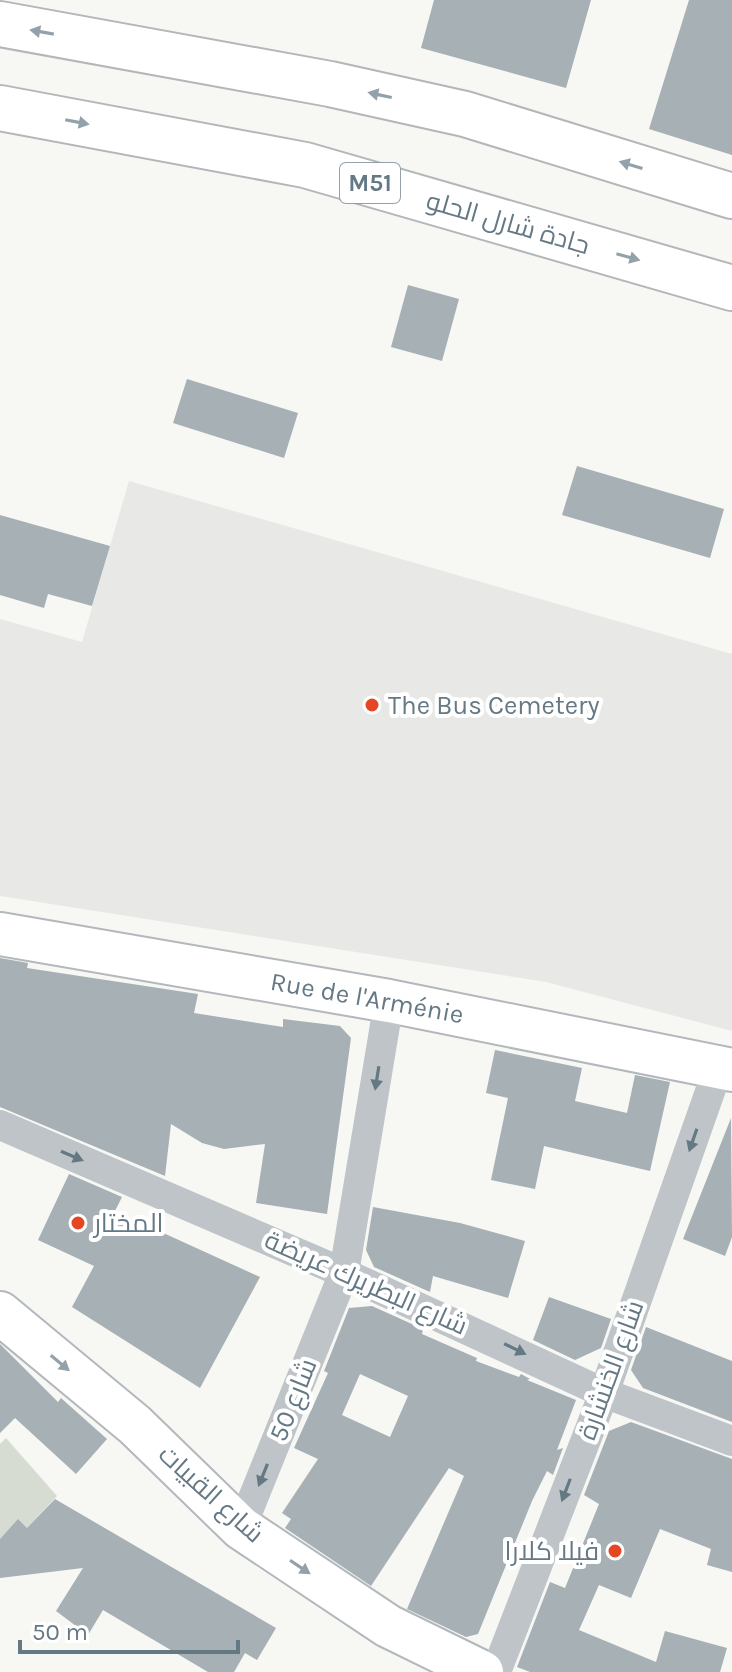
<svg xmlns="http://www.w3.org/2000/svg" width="732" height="1672" font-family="Karla,Cairo,sans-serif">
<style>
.built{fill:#e8e8e7}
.green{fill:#d7dcd3}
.building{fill:#a6b0b5;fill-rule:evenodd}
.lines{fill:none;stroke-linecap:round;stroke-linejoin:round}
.secondary-casing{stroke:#b2b8bc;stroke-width:46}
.highway-casing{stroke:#b3b7ba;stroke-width:48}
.street{stroke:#bfc4c8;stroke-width:30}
.secondary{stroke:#fff;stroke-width:42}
.highway{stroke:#fff;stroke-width:44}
.oneway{fill:#93a1aa}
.oneway2{fill:#657985}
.poi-dot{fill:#e54725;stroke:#fff;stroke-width:3}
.labels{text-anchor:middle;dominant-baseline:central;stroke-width:8;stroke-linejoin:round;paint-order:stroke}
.shield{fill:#fff;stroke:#93a1aa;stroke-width:2}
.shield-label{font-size:24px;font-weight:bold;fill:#657985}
.street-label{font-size:26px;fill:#657985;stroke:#fff}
.poi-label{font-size:26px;fill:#657985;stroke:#fff;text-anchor:start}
</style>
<rect width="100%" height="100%" fill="#f7f7f4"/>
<path class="built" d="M129 481 732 654V1031L546 982 0 896V619L82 642Z"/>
<path class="green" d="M6 1438 57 1496 27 1528 18 1520 0 1539V1444Z"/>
<path class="building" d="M434 0H591L566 88 421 48Z
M689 0H732V155L649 129Z
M408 285 459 299 442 361 391 347Z
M187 379 298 413 284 458 173 423Z
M577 466 724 509 710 558 562 515Z
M0 515 110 546 92 606 48 594 44 608 0 595Z
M0 958 28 963 27 968 198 994 194 1013 283 1027V1019L340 1026 351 1038 327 1214 256 1203 265 1144 224 1149 202 1143 171 1124 165 1176 0 1107Z
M495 1050 582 1068 575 1101 627 1113 635 1075 670 1082 650 1171 544 1146 535 1189 491 1180 508 1098 486 1093Z
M731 1118 732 1237 725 1256 683 1239Z
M69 1174 122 1197 115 1211 260 1277 200 1388 72 1307 94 1266 38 1240Z
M373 1207 460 1223 525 1241 508 1298 433 1276 430 1292 374 1267 366 1250Z
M549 1297 611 1319 601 1348 575 1360 533 1340Z
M372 1306 423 1329 422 1334 477 1358 476 1361 519 1377 521 1374 530 1379 527 1380 576 1400 557 1450 563 1448 553 1475 547 1471 532 1501 478 1634 466 1637 407 1609 464 1476 449 1468 371 1586 285 1528 291 1519 282 1513 318 1459 294 1448 328 1373 324 1371 349 1308ZM360 1374 408 1396 390 1437 342 1415Z
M646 1327 732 1361V1422L643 1388 631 1370Z
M0 1344 58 1402 61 1398 107 1439 76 1474 15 1418 0 1433Z
M631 1422 732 1459V1572L707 1565 711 1549 660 1529 631 1598 599 1585 579 1630 656 1662 665 1631 727 1648 720 1672H530L517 1667 550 1582 565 1588 599 1504 584 1495 609 1431Z
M55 1499 276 1628 257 1660 245 1653 234 1672H208L103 1610 88 1635 56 1611 83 1568 0 1578V1539L18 1519 27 1528Z"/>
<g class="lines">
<g class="secondary-casing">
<path id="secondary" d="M0 934 389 1001 732 1070
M0 1313 135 1425 241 1528 388 1626 482 1672"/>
</g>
<g class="highway-casing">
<path id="highway" d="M0 24 330 84 465 114 732 196
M0 108 305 165 732 288"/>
</g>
<path class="street" d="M0 1125 344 1273 604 1393 732 1441
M241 1528 344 1273 389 1001
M496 1672 604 1393 719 1066"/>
<use href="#secondary" class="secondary"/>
<use href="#highway" class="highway"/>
</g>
<defs><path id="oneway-solid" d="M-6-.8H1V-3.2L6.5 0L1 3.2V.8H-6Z" transform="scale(2)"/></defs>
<g class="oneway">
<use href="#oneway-solid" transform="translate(42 32) rotate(-170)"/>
<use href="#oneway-solid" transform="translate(380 95) rotate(-168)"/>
<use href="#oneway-solid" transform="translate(77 122) rotate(11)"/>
<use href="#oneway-solid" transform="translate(631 165) rotate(-163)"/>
<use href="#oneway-solid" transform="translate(628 257) rotate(16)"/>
<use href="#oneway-solid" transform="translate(60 1363) rotate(40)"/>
<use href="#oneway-solid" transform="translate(300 1567) rotate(34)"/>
</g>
<g class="oneway2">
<use href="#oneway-solid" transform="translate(377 1078) rotate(99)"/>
<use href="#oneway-solid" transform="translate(693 1140) rotate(109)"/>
<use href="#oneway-solid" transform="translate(72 1156) rotate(23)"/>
<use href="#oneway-solid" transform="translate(515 1349) rotate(26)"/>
<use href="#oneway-solid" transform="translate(263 1475) rotate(112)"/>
<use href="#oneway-solid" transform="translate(566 1490) rotate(111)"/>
</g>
<g class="poi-dot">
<circle cx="372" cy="705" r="8"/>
<circle cx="78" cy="1223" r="8"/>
<circle cx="615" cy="1551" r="8"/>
</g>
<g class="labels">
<rect class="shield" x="340" y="163" width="60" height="40" rx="6"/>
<g class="shield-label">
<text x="370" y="183">M51</text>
</g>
<g class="street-label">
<text transform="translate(508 223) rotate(16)">جادة شارل الحلو</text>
<text transform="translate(367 998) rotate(10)">Rue de l'Arménie</text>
<text transform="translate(366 1283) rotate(24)">شارع البطريرك عريضة</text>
<text transform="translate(611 1370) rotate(-70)">شارع الخنشارة</text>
<text transform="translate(293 1400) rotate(-68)">شارع 50</text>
<text transform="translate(211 1494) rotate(42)">شارع القبيات</text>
</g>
<g class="poi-label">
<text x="388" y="705">The Bus Cemetery</text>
<text x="94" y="1223">المختار</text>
<text x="599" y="1551" text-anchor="end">فيلا كلارا</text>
</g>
</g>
<path d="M20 1640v12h218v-12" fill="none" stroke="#657985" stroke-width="4"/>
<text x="32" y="1640" font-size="24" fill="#657985" stroke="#ffffff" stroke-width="6" paint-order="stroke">50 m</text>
</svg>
